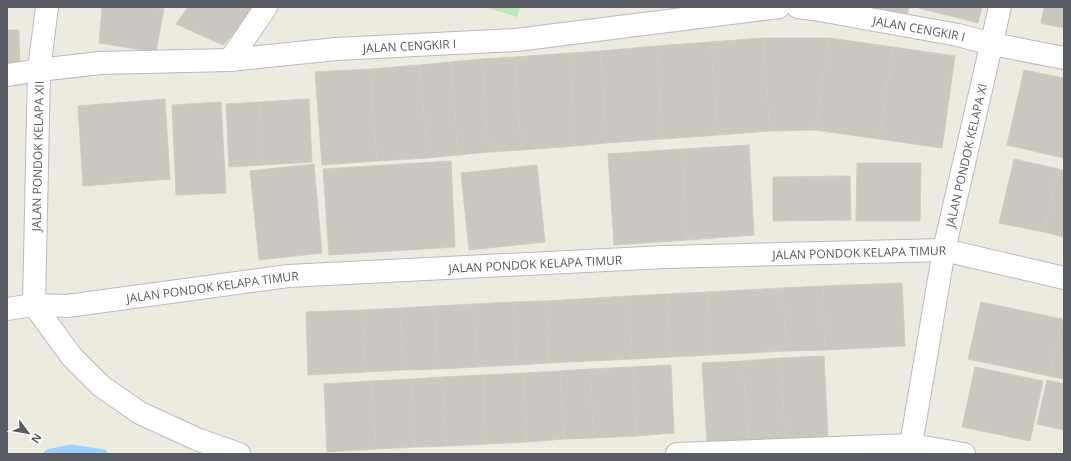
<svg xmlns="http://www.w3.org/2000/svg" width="1071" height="461" font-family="'Open Sans',sans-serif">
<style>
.green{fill:#b8e8ba}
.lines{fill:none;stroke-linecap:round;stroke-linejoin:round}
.stream{stroke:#9dd0ff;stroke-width:9}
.building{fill:#cac7be;stroke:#d2ccbd}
.minor-casing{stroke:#b7bac0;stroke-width:24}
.minor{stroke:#fff;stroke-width:22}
.labels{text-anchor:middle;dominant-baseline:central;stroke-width:3;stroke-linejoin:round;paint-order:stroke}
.street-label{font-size:12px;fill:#585c62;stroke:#fff}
</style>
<rect width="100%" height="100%" fill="#edeadf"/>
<path class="green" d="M485 7H520L517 17Z"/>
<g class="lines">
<path class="stream" d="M48 454 71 449 103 454"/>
</g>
<path class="building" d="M102 7H151L164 9 156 52 99 43Z
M188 7H250L254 10 223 45 176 24Z
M873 7H909L907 15Z
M915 7H982L978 23Z
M1044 7H1064V28L1041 23Z
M7 30H19L20 71H7Z
M763 38 770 131 718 135 711 42Z
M763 38H829L815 130 770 131Z
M829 38 893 47 879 139 815 130Z
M711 42 718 135 663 139 656 46Z
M656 46 663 139 607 143 600 51Z
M893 47 955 56 942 148 879 139Z
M600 51 607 143 575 146 569 53Z
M569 53 575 146 521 150 515 57Z
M515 57 521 150 489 152 482 59Z
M482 59 489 152 458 155 451 62Z
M451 62 458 155 427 158 420 65Z
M420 65 427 158 377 161 370 69Z
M370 69 377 161 322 165 315 72Z
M1024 70 1064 78V158L1007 145Z
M165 99 170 179 83 186 78 106Z
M309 99 312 162 263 165 260 102Z
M221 102 226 193 176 195 172 105Z
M260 102 263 165 229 167 226 104Z
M749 145 754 235 687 240 682 149Z
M682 149 687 240 614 245 608 154Z
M1014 159 1059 169 1044 232 999 223Z
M451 161 455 247 329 255 323 169Z
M857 163H921L920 221H856Z
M314 164 322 253 259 260 250 171Z
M537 165 545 242 469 250 461 173Z
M1059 169 1064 171V237L1044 232Z
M850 176 851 220 773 221V177Z
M902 283 905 346 825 350 823 286Z
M823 286 825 350 786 351 783 288Z
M783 288 786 351 711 355 708 292Z
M708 292 711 355 670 357 668 294Z
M668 294 670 357 632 359 629 296Z
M629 296 632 359 549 363 546 301Z
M546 301 549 363 516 365 513 302Z
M513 302 516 365 477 367 474 304Z
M981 302 1062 319 1049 376 968 359Z
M474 304 477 367 438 369 435 306Z
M435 306 438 369 403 370 400 308Z
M400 308 403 370 365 372 362 310Z
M362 310 365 372 308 375 306 312Z
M1062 319H1064V379L1049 376Z
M824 356 828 436 785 439 781 358Z
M781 358 785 439 748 441 743 361Z
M743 361 748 441 707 443 702 363Z
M671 365 674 433 636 436 633 367Z
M633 367 636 436 594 438 590 369Z
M975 367 1043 381 1030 441 962 427Z
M590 369 594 438 564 439 560 371Z
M560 371 564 439 527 442 524 373Z
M524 373 527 442 486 444 483 375Z
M483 375 486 444 446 446 443 377Z
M443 377 446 446 415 447 412 379Z
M412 379 415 447 376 449 372 381Z
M1047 380 1064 384V430L1037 424Z
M372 381 376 449 327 452 324 384Z"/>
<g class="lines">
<g class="minor-casing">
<g id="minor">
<path id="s1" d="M798 7 814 9 958 35 992 44 1064 58"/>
<path d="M230 60 266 7"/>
<path id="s2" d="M7 75 39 70 100 63 230 60 336 49 516 40 779 7"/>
<path id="s3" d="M34 305 39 70 47 7"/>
<path d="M34 305 72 357 101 386 140 413 199 440 239 454"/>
<path id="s4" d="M7 309 34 305 67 306 288 276 665 257 944 250 1064 278"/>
<path id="s5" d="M911 445 944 250 1000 7"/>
<path d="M677 454 911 445 964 454"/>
</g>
</g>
<use href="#minor" class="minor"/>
</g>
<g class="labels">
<g class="street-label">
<text stroke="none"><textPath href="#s1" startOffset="123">JALAN CENGKIR I</textPath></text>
<text stroke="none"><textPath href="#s2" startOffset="404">JALAN CENGKIR I</textPath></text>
<text stroke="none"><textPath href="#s5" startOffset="295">JALAN PONDOK KELAPA XI</textPath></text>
<text stroke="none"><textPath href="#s3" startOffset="149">JALAN PONDOK KELAPA XII</textPath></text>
<text stroke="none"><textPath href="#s4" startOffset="855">JALAN PONDOK KELAPA TIMUR</textPath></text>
<text stroke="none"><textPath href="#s4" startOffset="531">JALAN PONDOK KELAPA TIMUR</textPath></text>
<text stroke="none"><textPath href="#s4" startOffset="207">JALAN PONDOK KELAPA TIMUR</textPath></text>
</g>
</g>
<rect width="1071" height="461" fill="none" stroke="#585c62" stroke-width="16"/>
<g transform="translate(28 433) rotate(122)" stroke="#ffffff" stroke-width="3" paint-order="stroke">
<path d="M0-3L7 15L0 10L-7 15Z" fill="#585c62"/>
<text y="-6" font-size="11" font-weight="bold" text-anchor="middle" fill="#585c62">N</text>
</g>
</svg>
